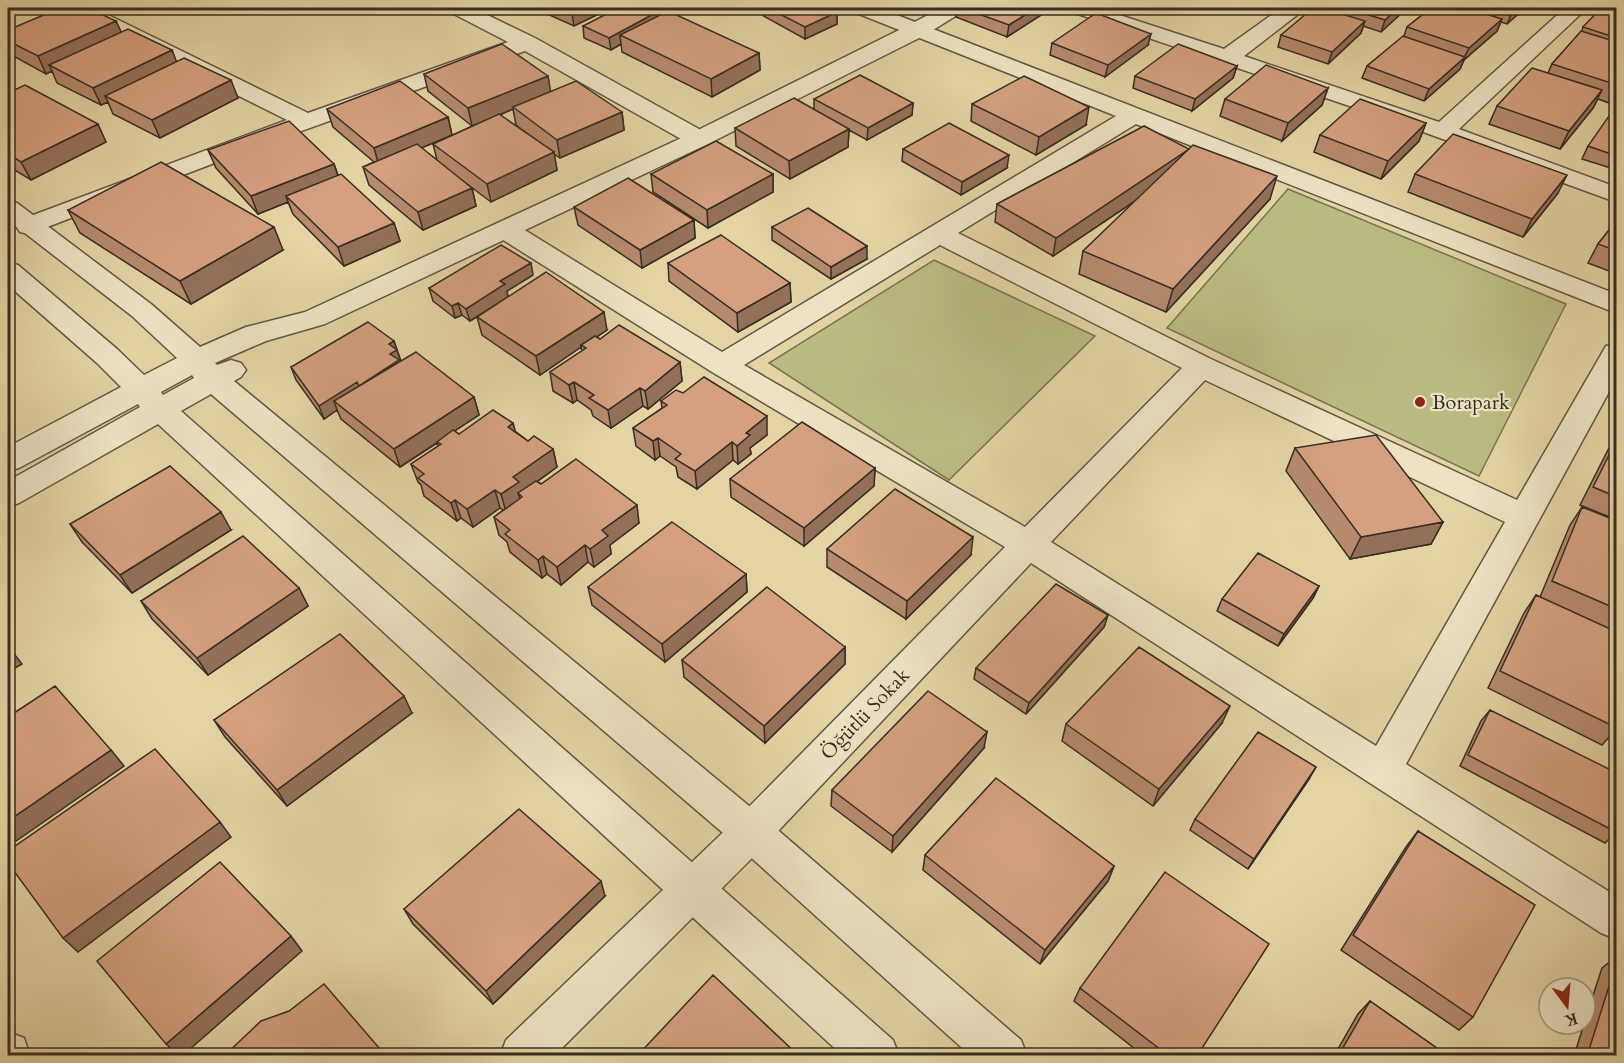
<svg xmlns="http://www.w3.org/2000/svg" width="1624" height="1063" font-family="Cardo,serif">
<style>
.green{fill:#babb82;stroke:#787453;stroke-width:1.5}
.lines{fill:none;stroke-linecap:round;stroke-linejoin:round}
.minor-casing{stroke:#625744;stroke-width:3}
.tertiary-casing{stroke:#625744;stroke-width:3}
.minor{fill:#ede3c4;fill-rule:evenodd}
.tertiary{fill:#ede3c4;fill-rule:evenodd}
.wall{fill:#b68a6d;stroke:#362d24;stroke-width:1.5;fill-rule:evenodd}
.shaded-wall{fill:#947059;stroke:#362d24;stroke-width:1.5}
.building{fill:#d4a07f;stroke:#362d24;stroke-width:1.5}
.poi-dot{fill:#8f2418;stroke:#ede3c4;stroke-width:2}
.labels{text-anchor:middle;dominant-baseline:central;stroke-width:4.5;stroke-linejoin:round;paint-order:stroke}
.poi-label{font-size:20px;fill:#362d24;stroke:#ede3c4;text-anchor:start}
.street-label{font-size:20px;fill:#362d24;stroke:#ede3c4}
</style>
<rect width="100%" height="100%" fill="#e4d4a4"/>
<filter id="stains"><feTurbulence type="fractalNoise" baseFrequency=".00333" numOctaves="4"/><feColorMatrix values="0 0 0 0 .2 0 0 0 0 .09 0 0 0 0 .02 0 0 0 .5 -.17"/></filter>
<radialGradient id="worn" r=".72"><stop offset=".6" stop-color="#630" stop-opacity="0"/><stop offset="1" stop-color="#630" stop-opacity=".3"/></radialGradient>
<path class="green" d="M1288 189 1566 304 1479 476 1167 328Z
M934 260 1095 336 949 480 769 363Z"/>
<g class="lines">
<g class="minor-casing">
<path id="minor" d="M67 8H94L308 113 508 42 450 12 446 8H473L535 38 708 134 711 139 708 144 699 146 690 144 525 51 251 149 29 234 20 232 16 226 20 220 287 120 71 12Z
M850 8H879L1616 294V313L1136 124 958 233 1211 359 1517 500 1606 346 1616 344V379L1406 764 1616 896V939L1601 933 1031 563 765 845 554 1056H500L506 1040 737 819 1005 547 712 372 497 236 493 230 497 224 506 222 515 224 722 352 1116 116 854 12ZM940 245 1182 368 1025 527 744 365ZM1205 380 1505 522 1376 746 1051 542Z
M1068 8H1098L1224 49 1281 8H1304L1301 12 1244 56 1439 122 1565 8H1587L1459 129 1616 187V202L1382 117 1072 12Z
M8 1032 24 1038 30 1056H8Z"/>
</g>
<g class="tertiary-casing">
<path id="tertiary" d="M941 8H966L962 12 925 35 708 144 325 324 266 341 215 363 217 365 231 360 241 363 246 370 241 377 234 381 765 819 1021 1040 1027 1056H971L737 845 211 394 181 411 893 1040 899 1056H843L158 424 19 503 8 507V481L140 407 138 404 19 468 8 471V447L121 387 97 363 8 285V263L18 265 117 349 144 375 177 358 132 316 8 220V200L17 203 151 304 200 347 246 327 305 312 690 134 909 25ZM192 375 194 378 163 395 161 392Z"/>
</g>
<use href="#minor" class="minor"/>
<use href="#tertiary" class="tertiary"/>
</g>
<path class="wall" d="M534 8H611L574 26Z
M752 8H829L837 12V24L805 39 753 10Z
M957 8H1052L1007 37 956 17Z
M1324 8H1407L1381 32 1363 26 1361 33 1328 64 1278 47 1281 35Z
M1431 8H1525L1507 24 1501 22 1497 31 1464 60 1460 69 1424 101 1362 78 1367 66 1404 36 1407 27Z
M1617 8V98L1612 104 1598 99 1593 108 1560 149 1489 124 1497 106 1548 73 1552 64 1582 31 1583 27Z
M659 11V15L759 53 760 70 712 97 622 52 621 44 611 50 584 38 583 26Z
M116 21 121 32 172 50 176 62 238 98 160 138 113 114 108 102 101 105 57 83 52 71 46 74 8 53V30Z
M1052 43 1148 45 1105 77 1050 55Z
M1237 66 1233 78 1192 111 1133 88 1135 76Z
M424 74 548 76 550 92 622 112 624 130 560 158 554 154 557 170 491 202 459 178 472 188 476 206 423 230 369 185 363 167 374 162 333 127 327 109 448 117 452 135 421 148 437 160 433 144 486 120 472 126 428 91ZM513 109 516 125 533 138 500 115Z
M8 79 13 90 106 142 31 180 8 166Z
M1328 88 1322 105 1282 141 1220 116 1225 99Z
M814 99 913 103 912 115 867 140 849 130 848 147 790 179 736 146 735 128 814 110Z
M972 104 1086 125 1036 155 971 121Z
M1617 118V170L1582 159 1588 146Z
M1426 123 1419 141 1381 179 1314 152 1320 135Z
M1144 126 1270 199 1166 312 1079 274 1083 251 1137 200 1053 256 995 222 997 204Z
M903 149 1007 168 961 195 902 161Z
M208 150 334 164 338 175 394 223 400 241 344 266 293 214 288 202 258 214 216 168Z
M651 174H773V192L708 228 653 192Z
M1415 174 1558 193 1523 237 1408 192Z
M574 207 694 220 695 238 642 268 578 225Z
M68 210 283 250 191 304 80 233Z
M1617 220V274L1588 263 1598 244Z
M772 227 867 259 831 279 772 240Z
M668 263 790 283 791 302 738 332 669 281Z
M533 275 507 291 508 297 607 330 597 337 600 339 680 362 682 381 648 409 643 406 611 428 593 416 591 410 577 400 573 403 553 391 550 372 582 351 581 347 540 375 482 335 477 317 501 302 470 321 462 315 455 318 433 301 429 288Z
M394 341 401 361 474 397 479 415 454 431 459 434 513 423 515 431 528 441 553 449 557 467 537 482 639 523 610 545 611 554 594 567 588 562 561 585 547 574 542 578 510 552 507 542 499 535 494 517 503 510 500 508 473 527 461 518 457 521 424 496 421 485 418 482 411 464 438 446 437 443 400 467 341 419 337 410 324 419 296 380 291 367Z
M661 401 767 435 750 448 751 454 738 464 733 460 697 489 678 477 676 467 660 456 655 460 636 446 633 428 662 408Z
M1617 437V520L1580 505 1609 448Z
M1295 448 1443 522 1431 544 1350 559 1286 471Z
M875 468 874 486 804 546 731 497 730 479Z
M1582 507 1617 521V627L1613 630 1617 728 1602 745 1488 688 1524 613 1536 595 1540 597 1570 525Z
M70 524 231 530 132 593 82 542Z
M827 549 971 555 906 619 827 567Z
M746 574 747 592 665 662 592 605 588 587Z
M1319 586 1313 598 1278 646 1217 611 1222 599Z
M299 588 308 606 208 675 152 619 141 601Z
M1108 615 1104 627 1026 714 974 679 976 668Z
M845 647V664L765 743 684 677 682 660Z
M1490 710 1616 832 1605 843 1460 766 1481 721Z
M412 713 287 806 225 737 214 720Z
M1222 723 1153 806 1062 741 1066 724Z
M984 748 892 852 831 806 832 790Z
M1309 779 1248 869 1190 830 1195 819Z
M1418 831 1473 1017 1459 1030 1341 950 1406 847Z
M925 855 1114 866 1108 881 1040 964 923 870Z
M605 896 493 1004 413 924 404 909Z
M1617 956V1056H1574L1584 1024H1585V1020L1602 968Z
M1080 988 1197 1056H1144L1074 1001Z
M1370 1001 1448 1056H1334L1358 1014Z"/>
<path class="shaded-wall" d="M586 8H611L574 26 572 14Z
M1036 8H1052L1007 37 1009 25Z
M1398 8H1407L1381 32 1385 20Z
M1517 8H1525L1507 24 1512 12Z
M659 11 660 23 620 35 621 44 611 50 609 38Z
M837 12V24L805 39V27Z
M1502 19 1497 31 1464 60 1460 69 1424 101 1429 89 1464 58 1469 48Z
M116 21 124 38 49 65 52 71 46 74 38 56Z
M1365 21 1361 33 1328 64 1332 52Z
M1151 34 1148 45 1105 77 1108 65Z
M172 50 179 68 105 96 108 102 101 105 93 88Z
M759 53 760 70 712 97 711 79Z
M1237 66 1233 78 1192 111 1195 99Z
M548 76 551 94 513 107V109L472 126 468 108Z
M8 79 17 97 8 101Z
M231 80 238 98 160 138 152 120Z
M1328 88 1322 105 1282 141 1288 123Z
M1602 90 1593 108 1560 149 1569 131Z
M913 103 912 115 867 140 868 128Z
M1089 107 1086 125 1036 155 1039 137Z
M622 112 624 130 560 158 557 140Z
M448 117 452 135 379 166 374 148Z
M1426 123 1419 141 1381 179 1388 161Z
M98 124 106 142 31 180 21 162Z
M849 129 848 147 790 179 789 161Z
M1189 149 1185 167 1053 256 1056 238Z
M554 152 557 170 491 202 487 184Z
M1009 155 1007 168 961 195 962 182Z
M334 164 340 182 286 196 288 202 258 214 251 196Z
M773 174V192L708 228 707 210Z
M1567 175 1558 193 1523 237 1532 219Z
M1277 176 1270 199 1166 312 1173 289Z
M472 188 476 206 423 230 418 212Z
M694 220 695 238 642 268 640 250Z
M394 223 400 241 344 266 338 247Z
M274 227 283 250 191 304 180 281Z
M867 246V259L831 279V267Z
M531 263 533 275 507 291 508 297 470 321 466 309 500 281Z
M790 283 791 302 738 332 737 313Z
M458 303 462 315 455 318 452 306Z
M604 312 607 330 583 346 581 345V347L540 375 536 356Z
M394 341 401 363 334 401 337 410 324 419 319 406 390 354 389 344Z
M680 362 682 381 648 409 645 391Z
M574 382 577 400 573 403 569 385Z
M640 388 643 406 611 428 608 410Z
M474 397 479 415 400 467 394 449Z
M767 416V435L750 448 751 454 738 464 737 446 746 433Z
M513 423 518 442 508 427Z
M658 438 660 456 655 460 653 441Z
M732 442 733 460 697 489 695 471Z
M553 449 557 467 521 493H518L521 502 506 512 501 494 513 477Z
M875 468 874 486 804 546V528Z
M495 490 500 508 473 527 467 509Z
M455 500 461 518 457 521 451 503Z
M637 505 639 523 610 545 611 554 594 567 590 549 602 530Z
M221 512 231 530 132 593 120 575Z
M1443 522 1431 544 1350 559 1361 537Z
M973 537 971 555 906 619 907 601Z
M585 545 588 562 561 585 557 567Z
M543 556 547 574 542 578 538 560Z
M746 574 747 592 665 662 662 644Z
M1319 586 1313 598 1278 646 1284 634Z
M299 588 308 606 208 675 197 658Z
M1108 615 1104 627 1026 714 1029 703Z
M8 646 22 664 8 672Z
M845 647V664L765 743 764 726Z
M404 696 412 713 287 806 277 790Z
M1230 706 1222 723 1153 806 1159 789Z
M987 732 984 748 892 852 893 836Z
M111 750 124 766 9 846 8 844V821Z
M1316 767 1309 779 1248 869 1254 859Z
M220 822 231 837 78 952 63 938Z
M1114 866 1108 881 1040 964 1045 950Z
M601 881 605 896 493 1004 486 991Z
M291 936 302 951 182 1056H179L166 1044Z"/>
<path class="building" d="M60 8H88L116 21 38 56 8 41V30Z
M557 8H586L572 14Z
M618 8H650L659 11 609 38 583 26Z
M768 8H829L837 12 805 27Z
M962 8H1036L1009 25Z
M1313 8H1322L1365 21 1332 52 1281 35Z
M1346 8H1398L1385 20Z
M1431 8H1467L1502 19 1469 48 1407 27Z
M1498 8H1517L1512 12Z
M1601 8H1617V38L1583 27Z
M668 11 759 53 711 79 620 35Z
M1096 13 1151 34 1108 65 1052 43Z
M128 29 172 50 93 88 49 65Z
M1581 31 1617 42V85L1552 64Z
M1403 36 1465 57 1429 89 1367 66Z
M502 44 548 76 468 108 424 74Z
M1178 44 1237 66 1195 99 1135 76Z
M184 58 231 80 152 120 105 96Z
M1266 65 1328 88 1288 123 1225 99Z
M1532 68 1602 90 1569 131 1497 106Z
M860 75 913 103 868 128 814 99Z
M1024 76 1089 107 1039 137 972 104Z
M400 81 448 117 374 148 327 109Z
M576 81 622 112 557 140 513 107Z
M25 85 98 124 21 162 8 154V93Z
M794 98 849 129 789 161 735 128Z
M1360 99 1426 123 1388 161 1320 135Z
M499 114 554 152 487 184 433 144Z
M1609 116 1617 118V156L1588 146Z
M289 121 334 164 251 196 208 150Z
M949 123 1009 155 962 182 903 149Z
M1144 126 1189 149 1056 238 997 204Z
M1453 134 1567 175 1532 219 1415 174Z
M716 141 773 174 707 210 651 174Z
M417 144 472 188 418 212 363 167Z
M1193 145 1277 176 1173 289 1083 251Z
M161 162 274 227 180 281 68 210Z
M341 174 394 223 338 247 286 196Z
M628 178 694 220 640 250 574 207Z
M808 208 867 246 831 267 772 227Z
M1617 220V251L1598 244Z
M721 235 790 283 737 313 668 263Z
M501 245 531 263 500 281 505 284 466 309 458 303 452 306 429 288Z
M546 272 604 312 536 356 477 317Z
M368 322 394 341 389 344 397 350 390 354 399 360 359 386 357 382 319 406 291 367Z
M619 325 680 362 645 391 640 388 608 410 589 398 594 395 574 382 569 385 550 372 586 348 581 345 595 336 600 339Z
M416 352 474 397 394 449 334 401Z
M704 377 767 416 746 433 750 435 737 446 732 442 695 471 675 459 681 454 658 438 653 441 633 428 667 405 661 401 676 390 683 393Z
M493 410 513 423 508 427 528 441 534 436 553 449 513 477 519 482 501 494 495 490 467 509 455 500 451 503 418 478 424 474 411 464 441 444 437 442 453 430 459 434Z
M802 422 875 468 804 528 730 479Z
M1376 435 1443 522 1361 537 1295 448Z
M1617 439V497L1593 487Z
M576 459 637 505 602 530 608 536 590 549 585 545 557 567 543 556 538 560 505 534 510 530 494 517 522 497 518 493 536 481 541 484Z
M170 466 221 512 120 575 70 524Z
M895 489 973 537 907 601 827 549Z
M1582 507 1617 521V609L1552 581Z
M672 522 746 574 662 644 588 587Z
M243 536 299 588 197 658 141 601Z
M1258 553 1319 586 1284 634 1222 599Z
M1056 584 1108 615 1029 703 976 668Z
M767 587 845 647 764 726 682 660Z
M1536 595 1617 632V728L1500 671Z
M340 634 404 696 277 790 214 720Z
M1139 647 1230 706 1159 789 1066 724Z
M55 686 111 750 8 821V717Z
M928 691 987 732 893 836 832 790Z
M1490 710 1617 773 1616 832 1468 755Z
M1258 732 1316 767 1254 859 1195 819Z
M155 749 220 822 63 938 8 863V851Z
M996 778 1114 866 1045 950 925 855Z
M519 809 601 881 486 991 404 909Z
M1418 831 1535 905 1473 1017 1353 935Z
M220 862 291 936 166 1044 97 961Z
M1165 872 1269 944 1197 1056H1169L1080 988Z
M1617 961V1056H1587Z
M713 975 799 1056H637Z
M324 984 386 1056H224L261 1021 289 1011Z
M1370 1001 1448 1056H1338Z"/>
<circle class="poi-dot" cx="1420" cy="402" r="6"/>
<g class="labels">
<g class="poi-label">
<text x="1432" y="402">Borapark</text>
</g>
<g class="street-label">
<text transform="translate(865 714) rotate(-46)">Öğütlü Sokak</text>
</g>
</g>
<rect width="1624" height="1063" fill="none" stroke="#e4d4a4" stroke-width="30"/>
<rect x="9" y="9" width="1606" height="1045" fill="none" stroke="#362d24" stroke-width="3"/>
<rect x="15" y="15" width="1594" height="1033" fill="none" stroke="#362d24" stroke-width="1.5"/>
<g transform="translate(1567 1006) rotate(164)"><circle r="28" fill="#ede3c4" stroke="#a49a84" stroke-width="1.5"/>
<path d="M0-4.5L10 22L0 15L-10 22Z" fill="#8f2418"/>
<text y="-9" font-size="16" font-weight="bold" text-anchor="middle" fill="#362d24">K</text>
</g>
<rect width="100%" height="100%" filter="url(#stains)"/>
<rect width="100%" height="100%" fill="url(#worn)"/>
</svg>
